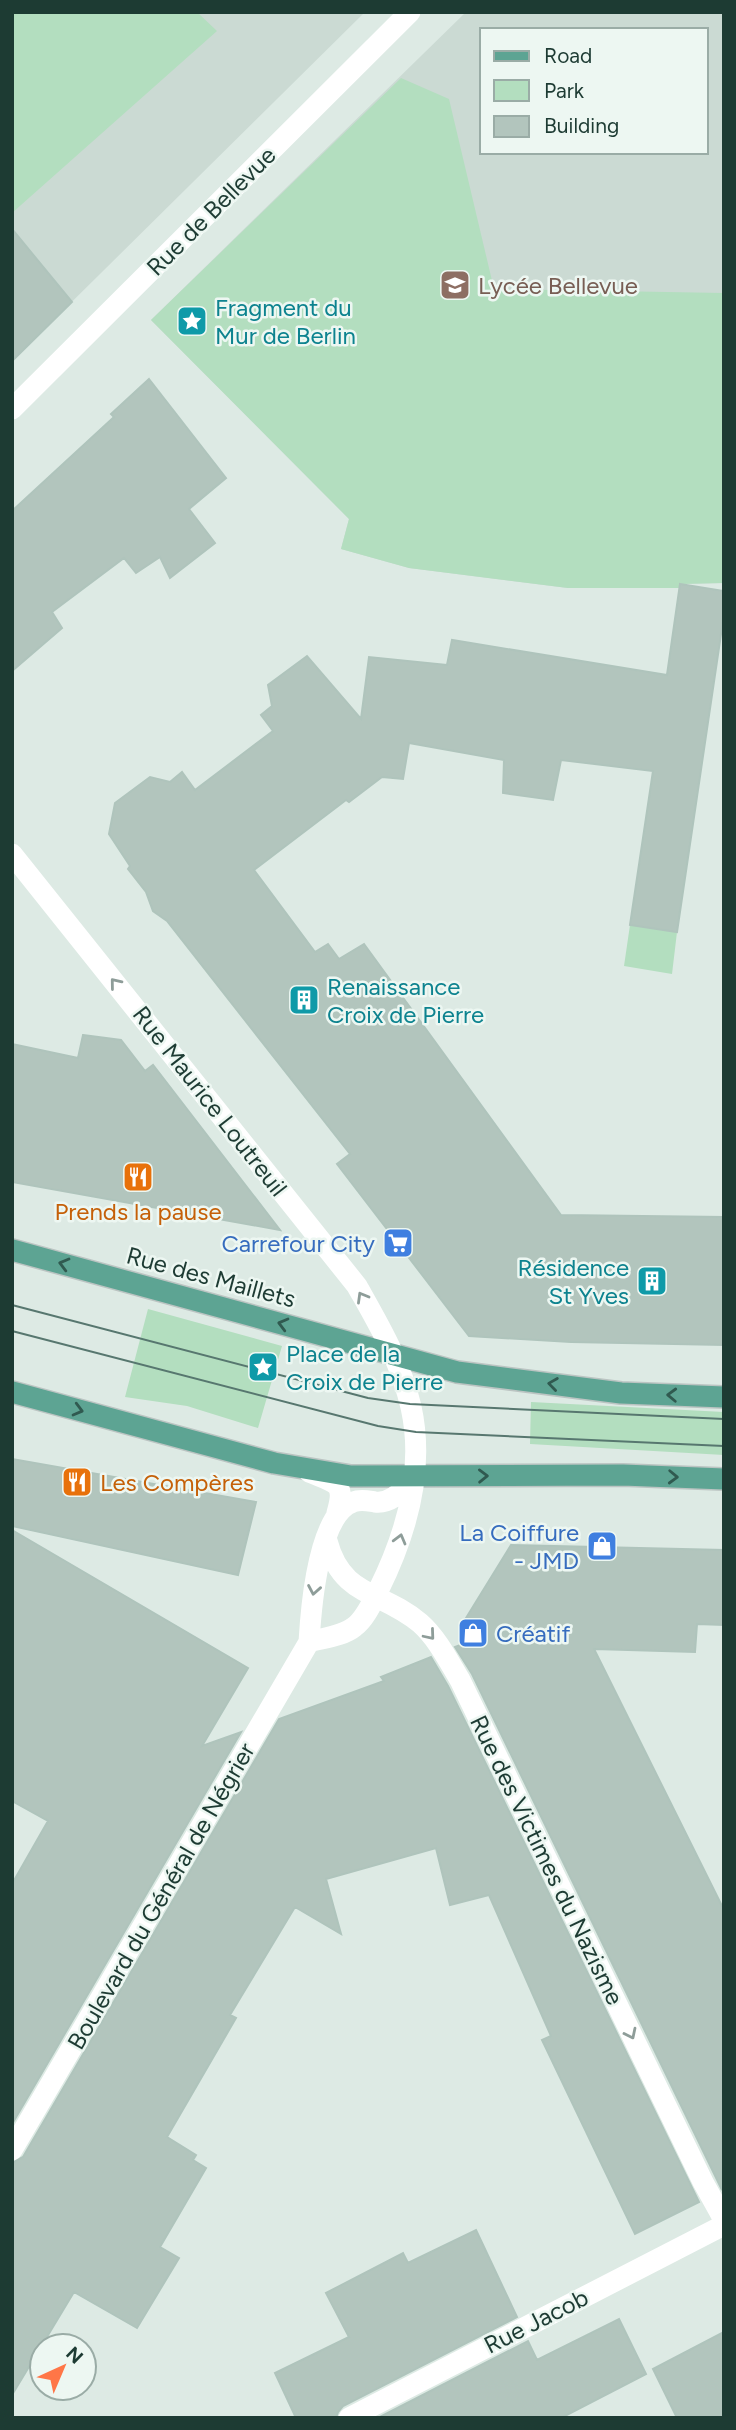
<svg xmlns="http://www.w3.org/2000/svg" width="736" height="2430" font-family="Figtree,sans-serif">
<style>
.built{fill:#cbdad3;fill-rule:evenodd}
.green{fill:#b3debf}
.building{fill:#b2c5bd;stroke:#afc4bc;stroke-width:2}
.lines{fill:none;stroke-linecap:round;stroke-linejoin:round}
.primary-casing{stroke:#bbc4c2;stroke-width:24}
.minor{stroke:#fff;stroke-width:21}
.primary{stroke:#5da493;stroke-width:21}
.tram{stroke:#57776f;stroke-width:2}
.oneway{stroke:#8e9d99}
.oneway2{stroke:#305a50}
.labels{text-anchor:middle;dominant-baseline:central;stroke-width:5;stroke-linejoin:round;paint-order:stroke}
.street-label{font-size:24px;fill:#1d3b33;stroke:#edf7f2}
.education-label{font-size:24px;fill:#785e54;stroke:#edf7f2;text-anchor:start}
.culture-label{font-size:24px;fill:#0d838f;stroke:#edf7f2;text-anchor:start}
.food-label{font-size:24px;fill:#c56008;stroke:#edf7f2}
.shop-label{font-size:24px;fill:#366cbe;stroke:#edf7f2;text-anchor:end}
</style>
<rect width="100%" height="100%" fill="#ddeae4"/>
<path class="built" d="M12 12H365L12 361Z
M466 12H724V583L680 584 679 588H568L409 568 341 549 349 519 151 320ZM482 30H706V152H482Z"/>
<path class="green" d="M12 12H197L217 31 12 213Z
M401 78 449 99 494 289 724 293V583L680 584 679 588H568L409 568 341 549 349 519 151 320Z
M630 925 677 932 672 974 624 966Z
M148 1309 282 1346 258 1428 187 1406 125 1397Z
M531 1402 724 1412V1455L530 1444Z"/>
<path class="building" d="M12 229 72 302 12 361Z
M149 379 226 478 189 509 215 543 170 578 160 557 136 573 124 558 52 612 62 628 12 671V511L114 417 111 414Z
M680 584 724 591V614L677 932 630 925 653 771 561 760 553 800 503 793 504 760 409 743 403 779 382 777 349 802 346 800 254 870 315 952 328 944 339 959 364 944 561 1215 724 1217V1345L571 1342 469 1336 337 1164 350 1154 167 921 153 911 146 892 128 869 130 866 109 834 115 803 150 777 170 782 182 772 195 790 273 731 261 715 272 706 268 685 307 656 361 719 369 657 447 665 452 640 667 675Z
M83 1035 121 1040 145 1071 153 1065 280 1230 12 1182V1044L78 1058Z
M12 1459 256 1502 238 1575 12 1526Z
M12 1530 248 1668 202 1746 241 1732 12 2124V1884L48 1821 12 1801Z
M511 1545 724 1550V1625L697 1624 695 1652 594 1649 724 1910 722 2190 472 1674 455 1647 476 1639 466 1618Z
M431 1657 448 1686 699 2202 635 2234 542 2040 551 2036 489 1895 450 1905 436 1848 326 1879 341 1934 295 1907 230 2015 236 2018 167 2137 196 2155 193 2160 206 2168 160 2247 179 2258 137 2328 74 2292 12 2395V2163L23 2157 279 1719 384 1681 381 1677Z
M476 2230 517 2317 343 2406 338 2412 336 2418H296L275 2373 349 2337 326 2293 403 2253 408 2263Z
M619 2319 646 2374 561 2418H378L528 2341 537 2360Z
M724 2332V2418H677L653 2369Z"/>
<g class="lines">
<g class="primary-casing">
<path id="primary" d="M12 1250 457 1372 621 1393 724 1397
M12 1392 274 1463 351 1476 623 1475 724 1479"/>
</g>
<path class="minor" d="M12 409 410 12
M12 854 357 1286C380 1327 400 1360 411 1407 425 1470 406 1535 378 1591 372 1603 365 1619 354 1627 343 1636 323 1638 309 1642
M309 1472C336 1483 346 1482 337 1513
M327 1541C342 1598 381 1590 420 1623 437 1638 448 1660 460 1680L703 2182 724 2220
M12 2150 309 1642C311 1608 318 1514 353 1502 361 1499 368 1501 375 1502 393 1504 403 1489 415 1477
M349 2418 724 2225"/>
<use href="#primary" class="primary"/>
<path class="tram" d="M12 1305 368 1398 410 1404 724 1419
M12 1331 378 1426 416 1432 724 1446"/>
</g>
<defs><path id="oneway-chevron" d="M-2-3.5L2.5 0L-2 3.5" fill="none" stroke-width="1.6" stroke-linecap="round" stroke-linejoin="round" transform="scale(1.75)"/></defs>
<g class="oneway">
<use href="#oneway-chevron" transform="translate(115 983) rotate(-129)"/>
<use href="#oneway-chevron" transform="translate(362 1297) rotate(-120)"/>
<use href="#oneway-chevron" transform="translate(400 1539) rotate(-75)"/>
<use href="#oneway-chevron" transform="translate(314 1590) rotate(100)"/>
<use href="#oneway-chevron" transform="translate(430 1635) rotate(50)"/>
<use href="#oneway-chevron" transform="translate(631 2034) rotate(64)"/>
</g>
<g class="oneway2">
<use href="#oneway-chevron" transform="translate(64 1264) rotate(-165)"/>
<use href="#oneway-chevron" transform="translate(283 1324) rotate(-165)"/>
<use href="#oneway-chevron" transform="translate(553 1384) rotate(-172)"/>
<use href="#oneway-chevron" transform="translate(672 1395) rotate(-178)"/>
<use href="#oneway-chevron" transform="translate(78 1410) rotate(15)"/>
<use href="#oneway-chevron" transform="translate(483 1476) rotate(-1)"/>
<use href="#oneway-chevron" transform="translate(673 1477) rotate(2)"/>
</g>
<defs>
<g id="school-square" transform="scale(1.575)"><rect x="-9" y="-9" width="18" height="18" rx="4" fill="#8d6e63" stroke="#edf7f2"/><path d="M0-5L7-2L0 1L-7-2ZM-4 1L0 2.5L4 1V4Q0 6-4 4Z" fill="#fff"/></g>
<g id="sight-square" transform="scale(1.575)"><rect x="-9" y="-9" width="18" height="18" rx="4" fill="#0f9aa8" stroke="#edf7f2"/><path d="M0-6L1.8-2.2L6-1.7L2.9 1.2L3.7 5.4L0 3.3L-3.7 5.4L-2.9 1.2L-6-1.7L-1.8-2.2Z" fill="#fff"/></g>
<g id="building-square" transform="scale(1.575)"><rect x="-9" y="-9" width="18" height="18" rx="4" fill="#0f9aa8" stroke="#edf7f2"/><path d="M-4-6H4V6H1V3H-1V6H-4ZM-2.5-4.3h1.7v1.8h-1.7ZM.8-4.3h1.7v1.8H.8ZM-2.5-1h1.7V.8h-1.7ZM.8-1h1.7V.8H.8Z" fill="#fff"/></g>
<g id="restaurant-square" transform="scale(1.575)"><rect x="-9" y="-9" width="18" height="18" rx="4" fill="#e8710a" stroke="#edf7f2"/><path d="M-5-6h1v4h1v-4h1v4h1v-4h1v5L-1.5 .5V6h-2V.5L-5-1ZM5-6V6H3V1.5H1.5Q1.5-4 5-6Z" fill="#fff"/></g>
<g id="supermarket-square" transform="scale(1.575)"><rect x="-9" y="-9" width="18" height="18" rx="4" fill="#3f7fe0" stroke="#edf7f2"/><path d="M-6-5.5h2.5l.6 2H6L4.5 2H-2.5L-4.4-4H-6ZM-1.5 3.2a1.3 1.3 0 1 0 .1 0ZM3 3.2a1.3 1.3 0 1 0 .1 0Z" fill="#fff"/></g>
<g id="shop-square" transform="scale(1.575)"><rect x="-9" y="-9" width="18" height="18" rx="4" fill="#3f7fe0" stroke="#edf7f2"/><path d="M-5-2.5h2.3a2.7 3.5 0 0 1 5.4 0H5L5.5 6h-11ZM-1.5-2.5h3a1.5 2.3 0 0 0-3 0Z" fill="#fff"/></g>
</defs>
<g fill-rule="evenodd">
<use href="#school-square" x="455" y="285"/>
<use href="#sight-square" x="192" y="321"/>
<use href="#building-square" x="304" y="1000"/>
<use href="#restaurant-square" x="138" y="1177"/>
<use href="#supermarket-square" x="398" y="1243"/>
<use href="#building-square" x="652" y="1281"/>
<use href="#sight-square" x="263" y="1367"/>
<use href="#restaurant-square" x="77" y="1482"/>
<use href="#shop-square" x="602" y="1546"/>
<use href="#shop-square" x="473" y="1633"/>
</g>
<g class="labels">
<g class="street-label">
<text transform="translate(211 211) rotate(-45)">Rue de Bellevue</text>
<text transform="translate(210 1101) rotate(52)">Rue Maurice Loutreuil</text>
<text transform="translate(211 1277) rotate(15)">Rue des Maillets</text>
<text transform="translate(547 1860) rotate(64)">Rue des Victimes du Nazisme</text>
<text transform="translate(161 1896) rotate(-60)">Boulevard du Général de Négrier</text>
<text transform="translate(536 2321) rotate(-27)">Rue Jacob</text>
</g>
<g class="education-label">
<text x="478" y="285">Lycée Bellevue</text>
</g>
<g class="culture-label">
<text x="215" y="307">Fragment du<tspan x="215" dy="28">Mur de Berlin</tspan></text>
<text x="327" y="986">Renaissance<tspan x="327" dy="28">Croix de Pierre</tspan></text>
<text x="629" y="1267" text-anchor="end">Résidence<tspan x="629" dy="28">St Yves</tspan></text>
<text x="286" y="1353">Place de la<tspan x="286" dy="28">Croix de Pierre</tspan></text>
</g>
<g class="food-label">
<text x="138" y="1211">Prends la pause</text>
<text x="100" y="1482" text-anchor="start">Les Compères</text>
</g>
<g class="shop-label">
<text x="375" y="1243">Carrefour City</text>
<text x="579" y="1532">La Coiffure<tspan x="579" dy="28">- JMD</tspan></text>
<text x="496" y="1633" text-anchor="start">Créatif</text>
</g>
</g>
<rect width="736" height="2430" fill="none" stroke="#1d3b33" stroke-width="28"/>
<rect x="480" y="28" width="228" height="126" fill="#edf7f2" stroke="#9aaca6" stroke-width="2"/>
<rect x="494" y="51" width="35" height="10" fill="#5da493" stroke="#9aaca6" stroke-width="2"/>
<text x="544" y="63" font-size="21" fill="#1d3b33">Road</text>
<rect x="494" y="80" width="35" height="21" fill="#b3debf" stroke="#9aaca6" stroke-width="2"/>
<text x="544" y="98" font-size="21" fill="#1d3b33">Park</text>
<rect x="494" y="116" width="35" height="21" fill="#b2c5bd" stroke="#9aaca6" stroke-width="2"/>
<text x="544" y="133" font-size="21" fill="#1d3b33">Building</text>
<g transform="translate(63 2367) rotate(44)"><circle r="33" fill="#edf7f2" stroke="#9aaca6" stroke-width="2"/>
<path d="M0-5L12 26L0 18L-12 26Z" fill="#ff7647"/>
<text y="-10" font-size="19" font-weight="bold" text-anchor="middle" fill="#1d3b33">N</text>
</g>
</svg>
